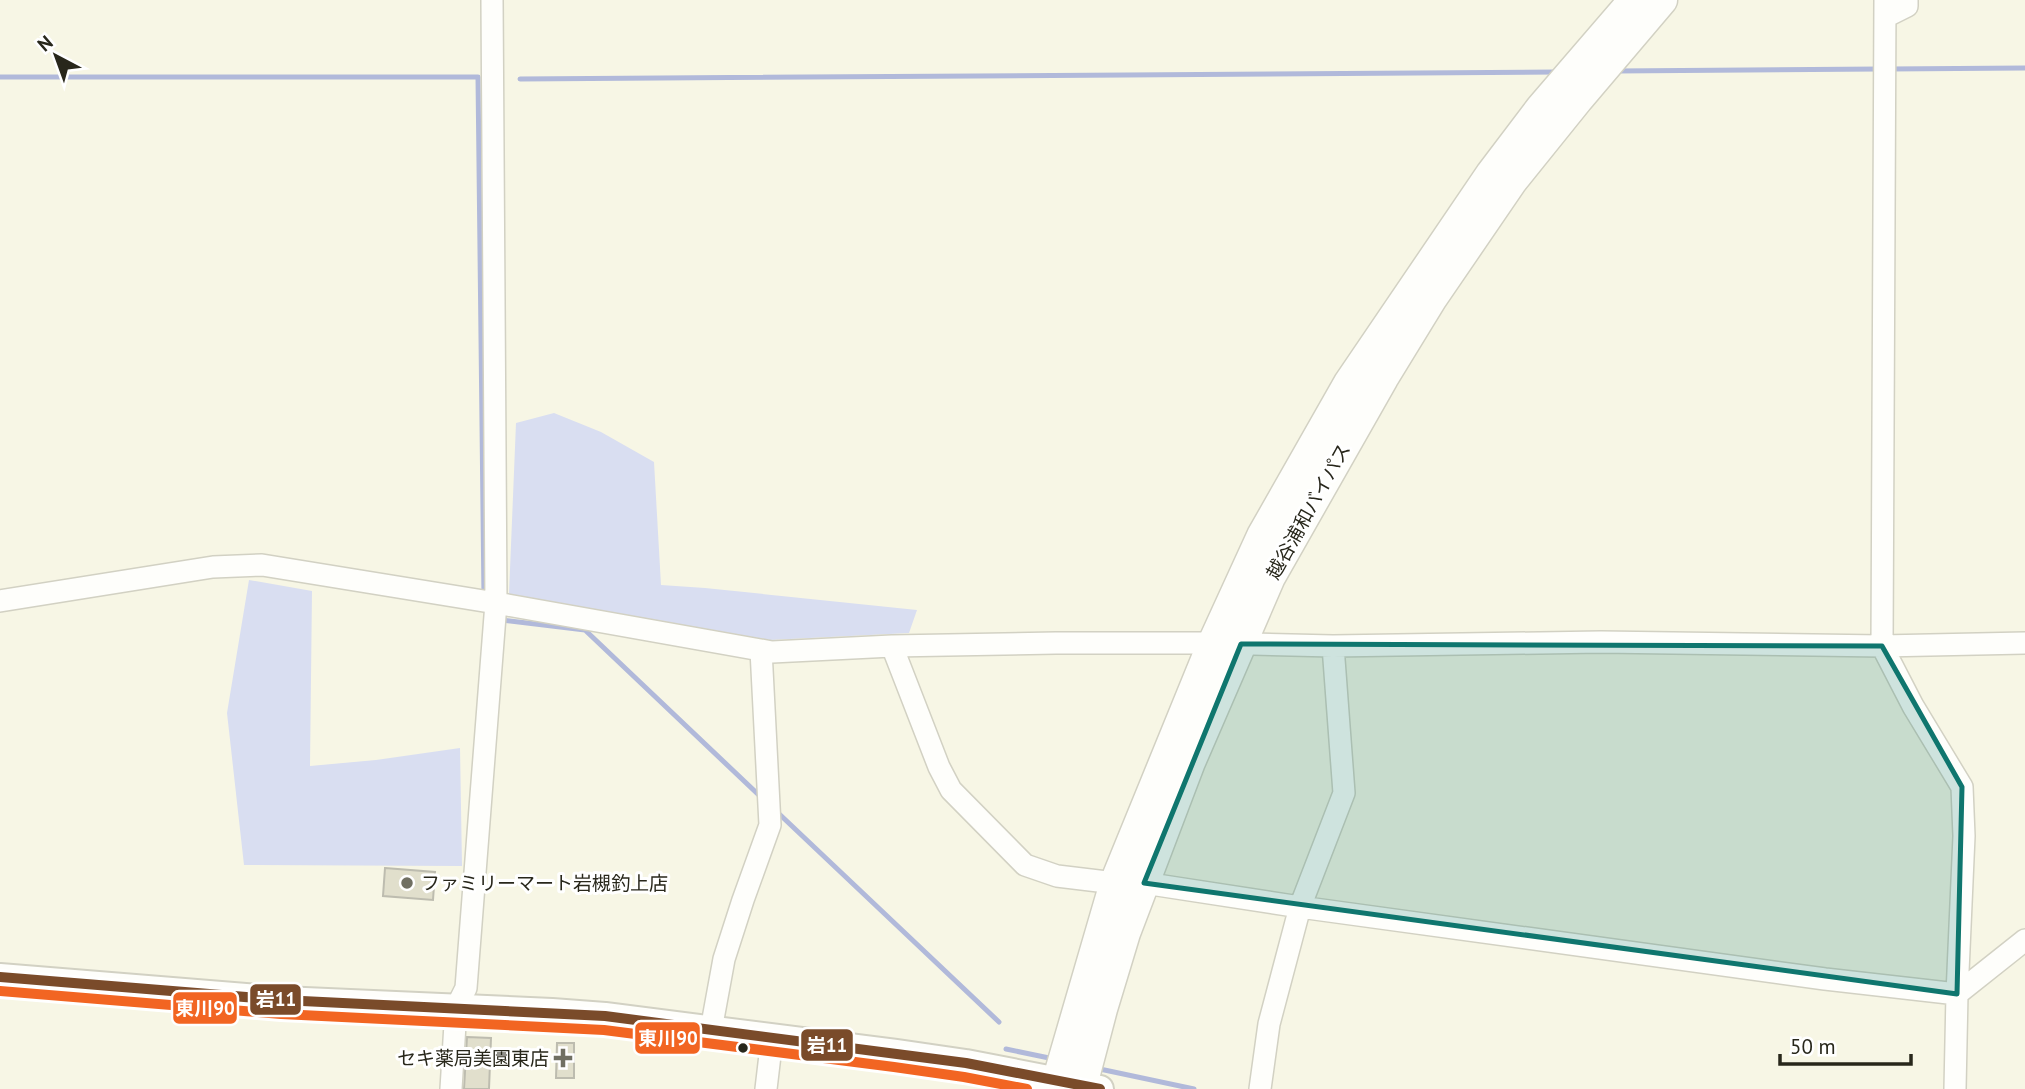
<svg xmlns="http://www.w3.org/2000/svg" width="2025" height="1089" font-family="'PT Sans','Noto Sans JP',sans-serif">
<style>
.green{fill:#d9def1}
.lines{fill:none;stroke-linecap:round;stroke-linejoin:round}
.stream{stroke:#b1b9da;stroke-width:5}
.building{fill:#e1dfcc;stroke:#bdbcaf;stroke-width:2}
.minor-casing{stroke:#d2d1c3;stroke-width:24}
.major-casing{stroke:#d2d1c3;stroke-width:30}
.highway-casing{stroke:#d2d1c3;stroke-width:33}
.minor{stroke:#fefefb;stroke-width:21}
.major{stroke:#fefefb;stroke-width:26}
.highway{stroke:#fefefb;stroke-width:30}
.bus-1-casing{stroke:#fff;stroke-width:16}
.bus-2-casing{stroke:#fff;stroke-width:16}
.bus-1{stroke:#7a4b2a;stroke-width:10}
.bus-2{stroke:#f26522;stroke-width:10}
.marked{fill:#0f766e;fill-opacity:0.2;stroke:#0f766e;stroke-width:5;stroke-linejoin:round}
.poi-dot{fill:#706f62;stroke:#fff;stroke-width:2.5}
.bus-dot{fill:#28271b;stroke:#fff;stroke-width:2.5}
.labels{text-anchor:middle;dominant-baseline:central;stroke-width:6;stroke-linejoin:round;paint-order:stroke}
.street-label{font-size:19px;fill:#28271b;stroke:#fff}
.poi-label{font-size:19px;fill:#28271b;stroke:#fff;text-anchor:start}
.line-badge{stroke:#fff;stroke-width:2.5}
.badge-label{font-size:19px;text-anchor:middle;font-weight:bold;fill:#fff}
</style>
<rect width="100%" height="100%" fill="#f7f6e5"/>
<path class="green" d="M554 413 601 432 654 462 661 585 705 588 917 610 909 633 770 640 509 594 516 423Z
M249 580 312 591 310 766 376 760 460 748 462 866 244 865 227 713Z"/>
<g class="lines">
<path class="stream" d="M1889 69 2025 68
M1616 71 1879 69
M0 77H478L484 597
M520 79 1557 72
M501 620 585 630 763 799
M775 810 999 1022
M1006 1049 1054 1059
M1095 1068 1194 1089"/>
</g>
<path class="building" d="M385 868 435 872 433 900 383 896Z
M467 1037 491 1038 489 1089H464Z
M557 1043H574V1078H556Z"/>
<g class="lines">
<g class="minor-casing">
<path id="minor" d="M1885 0 1882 646 1913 706 1962 787 1964 836 1957 994 1955 1089
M1885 17 1907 6V0
M0 601 213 567 262 565 496 603 772 652 892 646 1056 643H1213L1333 646 1601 642 1882 646 2025 643
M892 646 939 767 951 790 1025 865 1057 876 1115 883
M1144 883 1300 907 1825 979 1957 994 2025 940
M711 1030 724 959 743 900 770 825 761 650
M451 1089 456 1008 466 988 496 603 492 0
M766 1089 772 1038
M1260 1089 1269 1024 1300 907 1344 793 1333 646"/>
</g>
<g class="major-casing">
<path id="major" d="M0 977 282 1000 552 1012 605 1016 896 1053 966 1063 1100 1089"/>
</g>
<g class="highway-casing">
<path id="highway" d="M1055 1089 1115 883 1213 643 1262 536 1349 383 1491 174 1541 108 1634 0
M1081 1089 1102 1009 1125 933 1190 762 1270 577 1383 378 1432 298 1512 181 1578 99 1662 0"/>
</g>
<use href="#minor" class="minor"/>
<use href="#major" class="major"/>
<use href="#highway" class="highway"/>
<g class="bus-1-casing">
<path id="bus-1" d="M0 977 282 1000 605 1016 966 1063 1100 1089"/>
</g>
<g class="bus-2-casing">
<path id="bus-2" d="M0 991 281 1014 604 1030 894 1067 964 1077 1027 1089"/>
</g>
<use href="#bus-1" class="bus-1"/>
<use href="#bus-2" class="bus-2"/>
</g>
<path class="marked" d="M1241 644 1882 646 1962 787 1957 994 1144 883Z"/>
<g class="poi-dot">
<circle cx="407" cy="883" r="7"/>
<path d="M559.5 1047.5h7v7h7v7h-7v7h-7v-7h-7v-7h7z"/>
</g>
<circle class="bus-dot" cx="743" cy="1048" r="6"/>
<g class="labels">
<g class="street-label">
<text transform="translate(1308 511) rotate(-61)">越谷浦和バイパス</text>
</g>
<g class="poi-label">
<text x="421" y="883">ファミリーマート岩槻釣上店</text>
<text x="549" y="1058" text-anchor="end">セキ薬局美園東店</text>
</g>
</g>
<g class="line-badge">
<rect x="249" y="983" width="53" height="33" rx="7" fill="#7a4b2a"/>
<rect x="172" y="991" width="66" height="34" rx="7" fill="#f26522"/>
<rect x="634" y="1021" width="67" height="34" rx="7" fill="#f26522"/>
<rect x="800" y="1028" width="54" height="34" rx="7" fill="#7a4b2a"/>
</g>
<g class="badge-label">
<text x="276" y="1006">岩11</text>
<text x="205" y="1015">東川90</text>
<text x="668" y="1045">東川90</text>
<text x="827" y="1052">岩11</text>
</g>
<g transform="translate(56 56) rotate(319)" stroke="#ffffff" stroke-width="5" paint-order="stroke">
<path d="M0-5L12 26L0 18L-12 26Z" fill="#28271b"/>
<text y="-10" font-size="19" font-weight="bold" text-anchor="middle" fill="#28271b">N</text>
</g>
<path d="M1780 1054v10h131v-10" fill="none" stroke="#28271b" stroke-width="3.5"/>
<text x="1790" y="1054" font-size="21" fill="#28271b" stroke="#ffffff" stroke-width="5" paint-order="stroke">50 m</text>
</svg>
